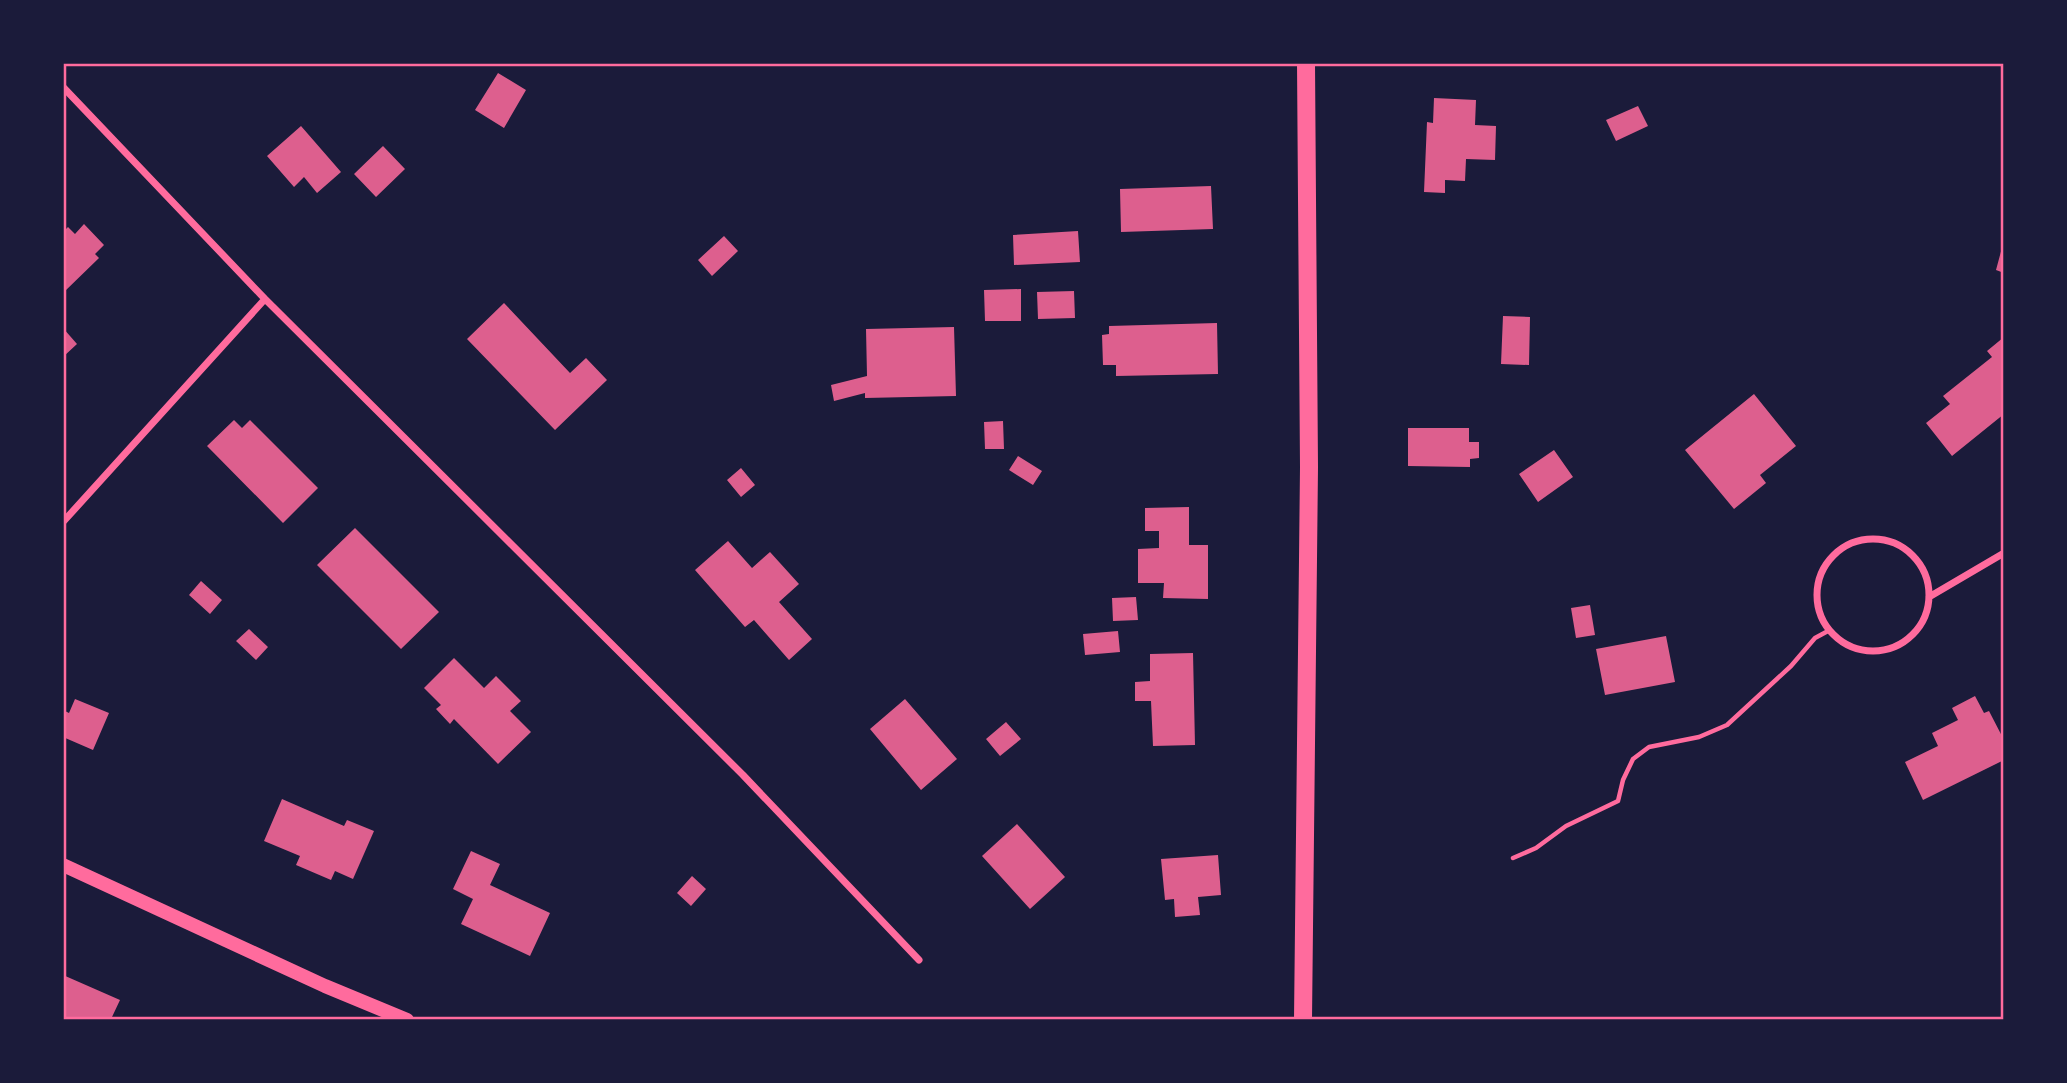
<svg xmlns="http://www.w3.org/2000/svg" width="2067" height="1083" font-family="'Fira Sans',sans-serif">
<style>
.building{fill:#dd5f8e}
.lines{fill:none;stroke-linecap:round;stroke-linejoin:round}
.path{stroke:#ff6b9d;stroke-width:4.5}
.minor{stroke:#ff6b9d;stroke-width:7}
.secondary{stroke:#ff6b9d;stroke-width:14}
.primary{stroke:#ff6b9d;stroke-width:18}
.neatline{fill:none;stroke:#ff6b9d;stroke-width:2.5}
</style>
<rect width="100%" height="100%" fill="#1b1b3a"/>
<path class="building" d="M498 73 526 90 504 128 475 110Z
M1434 98 1476 100 1475 125 1496 126 1495 160 1466 159 1465 181 1445 180V193L1424 192 1427 122 1433 123Z
M1638 106 1648 126 1616 141 1606 120Z
M301 126 341 172 317 193 304 177 294 187 267 156Z
M383 146 405 169 376 197 354 174Z
M1211 186 1213 229 1121 232 1120 189Z
M84 224 104 245 95 254 99 258 63 293V232L68 227 75 234Z
M1078 231 1080 262 1014 265 1013 235Z
M724 236 738 251 712 276 698 260Z
M2003 244H2004V273L1996 270Z
M1021 289V321H985L984 290Z
M1074 291 1075 318 1038 319 1037 292Z
M504 303 570 373 586 358 607 380 555 430 467 339Z
M1503 316 1530 317 1529 365 1501 364Z
M1217 323 1218 374 1116 376V365H1103L1102 335 1109 334V326Z
M954 327 956 396 865 398V393L834 401 831 385 867 376 866 329Z
M63 328 77 344 63 357Z
M2004 337V414L1952 456 1926 423 1950 404 1943 396 1992 357 1987 351Z
M1754 394 1796 446 1760 475 1766 483 1734 509 1685 450Z
M234 420 242 428 250 420 318 488 283 523 207 446Z
M1003 421 1004 449H985L984 422Z
M1408 428H1469V442H1479V458L1470 459V467L1408 466Z
M1554 450 1573 477 1538 502 1519 474Z
M1018 456 1042 471 1033 485 1009 470Z
M741 468 755 485 741 497 727 480Z
M1189 507V545H1208V599L1163 598 1164 583H1138V549L1159 548V531H1145V508Z
M355 528 439 612 401 649 317 565Z
M728 541 752 568 770 552 799 584 779 602 812 639 789 660 754 620 745 627 695 570Z
M201 581 222 600 210 614 189 595Z
M1136 597 1138 620 1113 621 1112 598Z
M1590 605 1595 635 1576 638 1571 608Z
M249 629 268 647 256 660 236 641Z
M1118 631 1120 652 1085 655 1083 634Z
M1666 636 1675 682 1605 695 1596 649Z
M1193 653 1195 745 1153 746 1151 701H1135V682L1150 681V654Z
M454 658 484 688 496 676 521 701 510 711 531 732 498 764 454 719 450 724 436 709 441 705 424 688Z
M1975 696 1984 713 1989 711 2004 740V760L1923 800 1905 762 1938 746 1932 733 1958 720 1952 708Z
M75 699 109 713 93 750 63 737V710L69 713Z
M905 699 957 759 921 790 870 729Z
M1006 722 1021 739 1000 756 986 739Z
M282 799 344 826 347 820 374 831 353 879 335 871 331 880 296 865 300 856 264 841Z
M1017 824 1065 877 1030 909 982 856Z
M471 851 500 864 490 885 550 913 530 956 461 924 473 899 453 889Z
M1218 855 1221 895 1198 897 1200 915 1175 917 1174 899 1165 900 1161 859Z
M692 876 706 889 691 906 677 893Z
M63 975 120 1000 112 1017 120 1020H63Z"/>
<g class="lines">
<path class="path" d="M1513 858 1536 848 1566 826 1618 801 1623 780 1633 759 1649 747 1699 737 1727 725 1791 666 1815 638 1828 631"/>
<path class="minor" d="M63 87 265 299 743 775 919 960
M63 522 265 299
M1817 595a56 56 0 1 1 112 0a56 56 0 1 1-112 0Z
M1929 597 2004 553"/>
<path class="secondary" d="M63 865 325 986 407 1020"/>
<path class="primary" d="M1303 1020 1309 467 1306 63"/>
</g>
<rect width="2067" height="1083" fill="none" stroke="#1b1b3a" stroke-width="130"/>
<rect x="65" y="65" width="1937" height="953" class="neatline"/>
</svg>
